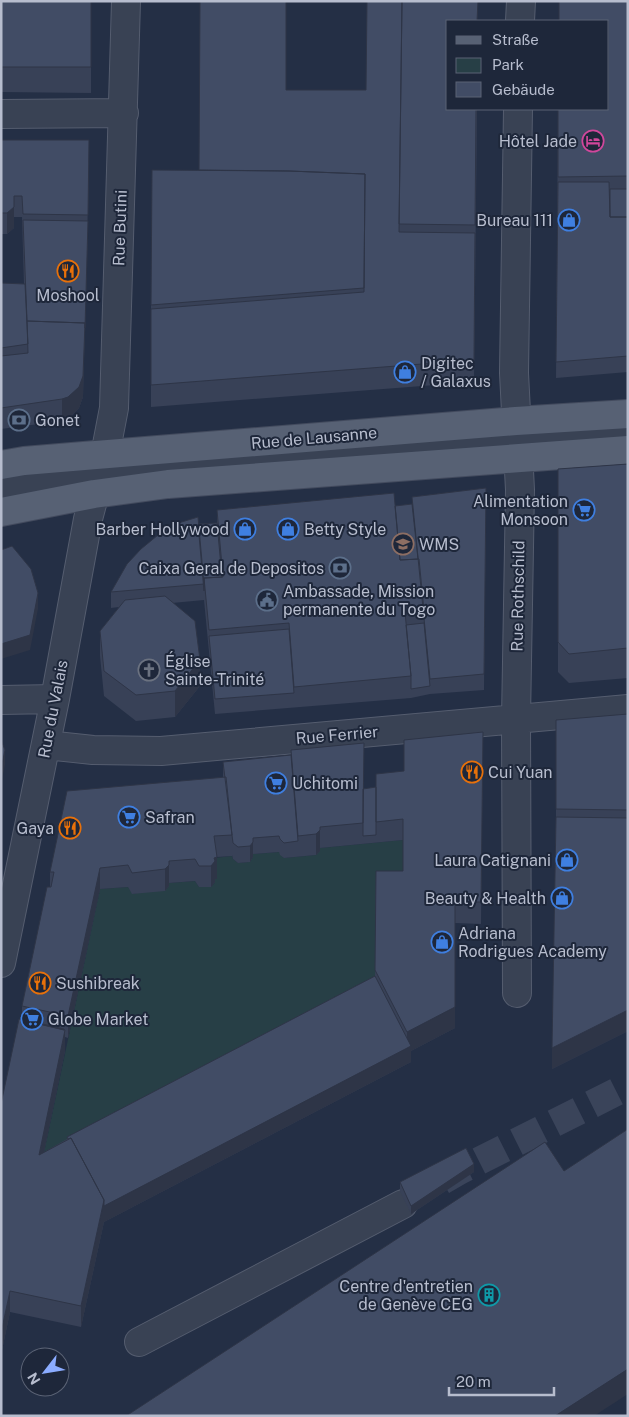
<svg xmlns="http://www.w3.org/2000/svg" width="629" height="1417" font-family="'Public Sans',sans-serif">
<style>
.green{fill:#273f46}
.lines{fill:none;stroke-linecap:round;stroke-linejoin:round}
.minor-tunnel{stroke:#3a445a;stroke-width:28;stroke-dasharray:28 14;stroke-linecap:butt}
.minor-casing{stroke:#555d6f;stroke-width:30}
.major-casing{stroke:#434b5e;stroke-width:30}
.minor{stroke:#394254;stroke-width:28}
.major{stroke:#576174;stroke-width:28}
.wall{fill:#384157;fill-rule:evenodd}
.shaded-wall{fill:#2e3547}
.building{fill:#414c65;stroke:#2e3547}
.labels{text-anchor:middle;dominant-baseline:central;stroke-width:4;stroke-linejoin:round;paint-order:stroke}
.poi-label{font-size:16px;fill:#b7bdce;stroke:#1e273a;text-anchor:start}
.street-label{font-size:16px;fill:#b7bdce;stroke:#1e273a}
</style>
<rect width="100%" height="100%" fill="#242f45"/>
<path class="green" d="M403 840V892L375 992 39 1176 100 889 128 887 133 894 169 886V883L195 881 199 887H211L215 882 214 858 232 856 233 859 238 863 249 862 253 857V854L279 852 284 858 316 855 320 851V848Z"/>
<g class="lines">
<path class="minor-tunnel" d="M442 1181 461 1170 628 1086"/>
<g class="minor-casing">
<path id="minor" d="M520 21 521 1
M1 114 124 113
M1 492 99 475 219 463 628 433
M1 700 55 699
M46 745 93 750 161 751 628 709
M1 963 55 699 88 519 105 455 114 408 126 1
M517 993 516 719 520 490 514 373 518 109
M139 1342 403 1204"/>
</g>
<g class="major-casing">
<path id="major" d="M1 465 24 461 96 455 516 421 628 414
M1 512 94 494 168 484 628 450"/>
</g>
<use href="#minor" class="minor"/>
<use href="#major" class="major"/>
</g>
<path class="wall" d="M1 1H91V93L1 92Z
M628 1V372L556 378 558 109Z
M286 90 477 109 474 382 151 407V305L199 170Z
M1 140 89 162 83 397 79 408 68 419 62 421 1 429V283L24 284 22 217H14V228L7 234H1Z
M628 464V678L569 683 558 672V469Z
M486 488 484 690 430 694 411 698 215 714 204 600 172 603 200 686 175 717 136 721 104 696 100 656V631L119 607 111 608V592L198 524 217 523V510L395 506 412 504V497Z
M628 714V1031L552 1069 556 817V720Z
M483 732 481 924 455 923V1028L411 1051V1062L104 1222 81 1327 10 1312 1 1355 22 1020V1006L50 887V872L223 777V762L291 755V750L363 789 376 787 404 771ZM403 840V871H376L375 976 67 1137V1139L44 1152 65 1051V1037L68 1038 100 889 128 887 132 894 165 891 169 886V883L195 881 199 887H211L215 882V879H217V857L232 856V855L233 859 238 863 250 862 253 857V854L279 852 280 855 284 858 316 855 320 851V848Z
M474 1172 411 1214 400 1191V1182Z"/>
<path class="shaded-wall" d="M89 140 88 237 83 397 79 408 68 419 62 421V399L88 221Z
M14 207V228L7 234V213Z
M38 593V609L30 650 1 659V644Z
M200 660V686L175 717V691Z
M5 750V765L1 784V769Z
M320 830V851L316 855V834Z
M253 842V857L250 862V846Z
M217 857V879H215V882L211 887V866L214 858Z
M169 865V886L165 891V869Z
M100 868V889L68 1038V1016Z
M455 902V1028L411 1051V1062L104 1222 81 1327V1306L104 1200 407 1048V1032Z
M628 1010V1031L552 1069V1048Z
M65 1030V1051L39 1176V1155Z
M474 1164V1172L411 1214V1206Z
M10 1291V1312L1 1355V1333Z
M628 1369V1394L594 1416H555Z"/>
<path class="building" d="M1 1H91V67H1Z
M200 1H286V90H366L367 1H402L399 232 475 233 474 360 151 385V309L364 292 365 174 289 171 199 170Z
M402 1H478L477 21H448V109H476L475 225 399 224Z
M559 1H628V176L558 177V109H608V21H559Z
M1 140H89L88 215 23 214 22 196H14V207L7 213H1Z
M152 170 289 171 365 174 364 288 151 305Z
M558 182H609L610 217H628V356L556 362Z
M610 189H628V217H610Z
M23 220 88 221 85 328V323L27 321Z
M1 283 25 284 28 344 1 348Z
M27 321 85 323 83 376 79 387 68 397 62 399 1 408V356L28 353Z
M628 464V648L569 654 558 642V469Z
M486 488 484 674 430 679 412 497Z
M394 493 400 560 419 559 424 610 405 612 411 676 294 687 289 623 209 630 204 578 223 577 217 510Z
M412 504 418 559 400 560 395 506Z
M198 517 204 584 111 592 127 564 141 549 158 535 175 524Z
M217 523 222 577 204 578V591L198 524Z
M12 546 31 569 38 593 30 635 1 644V550Z
M165 596 195 621 200 660 175 691 136 695 104 671 100 631 125 600Z
M424 623 430 686 411 689V676L406 625Z
M289 629 294 693 215 699 209 636Z
M628 714V810L556 809V720Z
M483 732 481 902H455V1007L407 1032 375 970 376 871H403V819L376 822V774L404 771V740Z
M1 740 5 750 1 769Z
M364 743 363 823 320 827V830L316 834 298 836 291 750Z
M291 755 298 841 284 843 280 839 279 836 253 838V842L250 846 238 847 233 843 223 762Z
M226 777 232 835 214 836 217 857 214 858 215 861 211 866H199L195 859 169 861V865L165 869 132 873 128 865 100 868 68 1016 22 1006 47 887H51L54 872H50L67 791Z
M376 787V835L363 836V789Z
M556 817 628 818V1010L552 1048Z
M375 976 411 1046 104 1206V1200L71 1138 68 1139 67 1137Z
M19 1019 65 1030 39 1155 71 1138 104 1200 81 1306 10 1291 1 1333V1104Z
M22 1019 64 1029V1030L22 1020Z
M628 1129V1369L555 1416H126L545 1142 564 1171Z
M466 1148 474 1164 411 1206 400 1182Z"/>
<defs>
<g id="hotel-ring" transform="scale(1.125)"><circle r="9.5" fill="#1e273a" stroke="#d1479c" stroke-width="1.5"/><path d="M-6-4.5h1.5V1H6V5H4.5V3h-9V5H-6ZM-4 0a1.8 1.8 0 1 1 3.6 0ZM.5 0V-2.5h3Q6-2.5 6 0Z" fill="#d1479c"/></g>
<g id="shop-ring" transform="scale(1.125)"><circle r="9.5" fill="#1e273a" stroke="#3f7fe0" stroke-width="1.5"/><path d="M-5-2.5h2.3a2.7 3.5 0 0 1 5.4 0H5L5.5 6h-11ZM-1.5-2.5h3a1.5 2.3 0 0 0-3 0Z" fill="#3f7fe0"/></g>
<g id="restaurant-ring" transform="scale(1.125)"><circle r="9.5" fill="#1e273a" stroke="#e8710a" stroke-width="1.5"/><path d="M-5-6h1v4h1v-4h1v4h1v-4h1v5L-1.5 .5V6h-2V.5L-5-1ZM5-6V6H3V1.5H1.5Q1.5-4 5-6Z" fill="#e8710a"/></g>
<g id="bank-ring" transform="scale(1.125)"><circle r="9.5" fill="#1e273a" stroke="#5c6f8a" stroke-width="1.5"/><path d="M-6-4H6V4H-6ZM0-2.3a2.3 2.3 0 1 0 0 4.6a2.3 2.3 0 1 0 0-4.6Z" fill="#5c6f8a"/></g>
<g id="supermarket-ring" transform="scale(1.125)"><circle r="9.5" fill="#1e273a" stroke="#3f7fe0" stroke-width="1.5"/><path d="M-6-5.5h2.5l.6 2H6L4.5 2H-2.5L-4.4-4H-6ZM-1.5 3.2a1.3 1.3 0 1 0 .1 0ZM3 3.2a1.3 1.3 0 1 0 .1 0Z" fill="#3f7fe0"/></g>
<g id="university-ring" transform="scale(1.125)"><circle r="9.5" fill="#1e273a" stroke="#8d6e63" stroke-width="1.5"/><path d="M0-5L7-2L0 1L-7-2ZM-4 1L0 2.5L4 1V4Q0 6-4 4Z" fill="#8d6e63"/></g>
<g id="civic-ring" transform="scale(1.125)"><circle r="9.5" fill="#1e273a" stroke="#5c6f8a" stroke-width="1.5"/><path d="M-.6-6.5H3V-4.5H.6V-3L4-1V1h2V6H-6V1h2V-1L-.6-3ZM-1.2 2.5V6h2.4V2.5Z" fill="#5c6f8a"/></g>
<g id="church-ring" transform="scale(1.125)"><circle r="9.5" fill="#1e273a" stroke="#6b7280" stroke-width="1.5"/><path d="M-1.2-6h2.4v3.5h3.3v2.4h-3.3V6h-2.4V-.1h-3.3v-2.4h3.3Z" fill="#6b7280"/></g>
<g id="building-ring" transform="scale(1.125)"><circle r="9.5" fill="#1e273a" stroke="#0f9aa8" stroke-width="1.5"/><path d="M-4-6H4V6H1V3H-1V6H-4ZM-2.5-4.3h1.7v1.8h-1.7ZM.8-4.3h1.7v1.8H.8ZM-2.5-1h1.7V.8h-1.7ZM.8-1h1.7V.8H.8Z" fill="#0f9aa8"/></g>
</defs>
<g fill-rule="evenodd">
<use href="#hotel-ring" x="593" y="141"/>
<use href="#shop-ring" x="569" y="220"/>
<use href="#restaurant-ring" x="68" y="271"/>
<use href="#shop-ring" x="405" y="372"/>
<use href="#bank-ring" x="19" y="420"/>
<use href="#supermarket-ring" x="584" y="510"/>
<use href="#shop-ring" x="245" y="529"/>
<use href="#shop-ring" x="288" y="529"/>
<use href="#university-ring" x="403" y="544"/>
<use href="#bank-ring" x="340" y="568"/>
<use href="#civic-ring" x="267" y="600"/>
<use href="#church-ring" x="149" y="670"/>
<use href="#restaurant-ring" x="472" y="772"/>
<use href="#supermarket-ring" x="276" y="783"/>
<use href="#supermarket-ring" x="129" y="817"/>
<use href="#restaurant-ring" x="70" y="828"/>
<use href="#shop-ring" x="567" y="860"/>
<use href="#shop-ring" x="562" y="898"/>
<use href="#shop-ring" x="442" y="942"/>
<use href="#restaurant-ring" x="40" y="983"/>
<use href="#supermarket-ring" x="32" y="1019"/>
<use href="#building-ring" x="489" y="1295"/>
</g>
<g class="labels">
<g class="poi-label">
<text x="577" y="141" text-anchor="end">Hôtel Jade</text>
<text x="553" y="220" text-anchor="end">Bureau 111</text>
<text x="68" y="295" text-anchor="middle">Moshool</text>
<text x="421" y="363">Digitec<tspan x="421" dy="18">/ Galaxus</tspan></text>
<text x="35" y="420">Gonet</text>
<text x="568" y="501" text-anchor="end">Alimentation<tspan x="568" dy="18">Monsoon</tspan></text>
<text x="229" y="529" text-anchor="end">Barber Hollywood</text>
<text x="304" y="529">Betty Style</text>
<text x="419" y="544">WMS</text>
<text x="324" y="568" text-anchor="end">Caixa Geral de Depositos</text>
<text x="283" y="591">Ambassade, Mission<tspan x="283" dy="18">permanente du Togo</tspan></text>
<text x="165" y="661">Église<tspan x="165" dy="18">Sainte-Trinité</tspan></text>
<text x="488" y="772">Cui Yuan</text>
<text x="292" y="783">Uchitomi</text>
<text x="145" y="817">Safran</text>
<text x="54" y="828" text-anchor="end">Gaya</text>
<text x="551" y="860" text-anchor="end">Laura Catignani</text>
<text x="546" y="898" text-anchor="end">Beauty &amp; Health</text>
<text x="458" y="933">Adriana<tspan x="458" dy="18">Rodrigues Academy</tspan></text>
<text x="56" y="983">Sushibreak</text>
<text x="48" y="1019">Globe Market</text>
<text x="473" y="1286" text-anchor="end">Centre d'entretien<tspan x="473" dy="18">de Genève CEG</tspan></text>
</g>
<g class="street-label">
<text transform="translate(120 228) rotate(-88)">Rue Butini</text>
<text transform="translate(314 438) rotate(-5)">Rue de Lausanne</text>
<text transform="translate(518 596) rotate(-89)">Rue Rothschild</text>
<text transform="translate(53 709) rotate(-79)">Rue du Valais</text>
<text transform="translate(337 735) rotate(-5)">Rue Ferrier</text>
</g>
</g>
<rect width="629" height="1417" fill="none" stroke="#b7bdce" stroke-width="5"/>
<rect x="446" y="20" width="162" height="90" fill="#1e273a" stroke="#5b6375"/>
<rect x="456" y="36" width="25" height="8" fill="#576174" stroke="#5b6375"/>
<text x="492" y="45" font-size="15" fill="#b7bdce">Straße</text>
<rect x="456" y="58" width="25" height="15" fill="#273f46" stroke="#5b6375"/>
<text x="492" y="70" font-size="15" fill="#b7bdce">Park</text>
<rect x="456" y="82" width="25" height="15" fill="#414c65" stroke="#5b6375"/>
<text x="492" y="95" font-size="15" fill="#b7bdce">Gebäude</text>
<g transform="translate(45 1372) rotate(239)"><circle r="24" fill="#1e273a" stroke="#5b6375"/>
<path d="M0-4L9 19L0 12L-9 19Z" fill="#8bacff"/>
<text y="-8" font-size="14" font-weight="bold" text-anchor="middle" fill="#b7bdce">N</text>
</g>
<path d="M449 1387v8h105v-8" fill="none" stroke="#b7bdce" stroke-width="2.5"/>
<text x="456" y="1387" font-size="15" fill="#b7bdce" stroke="#1e273a" stroke-width="4" paint-order="stroke">20 m</text>
</svg>
